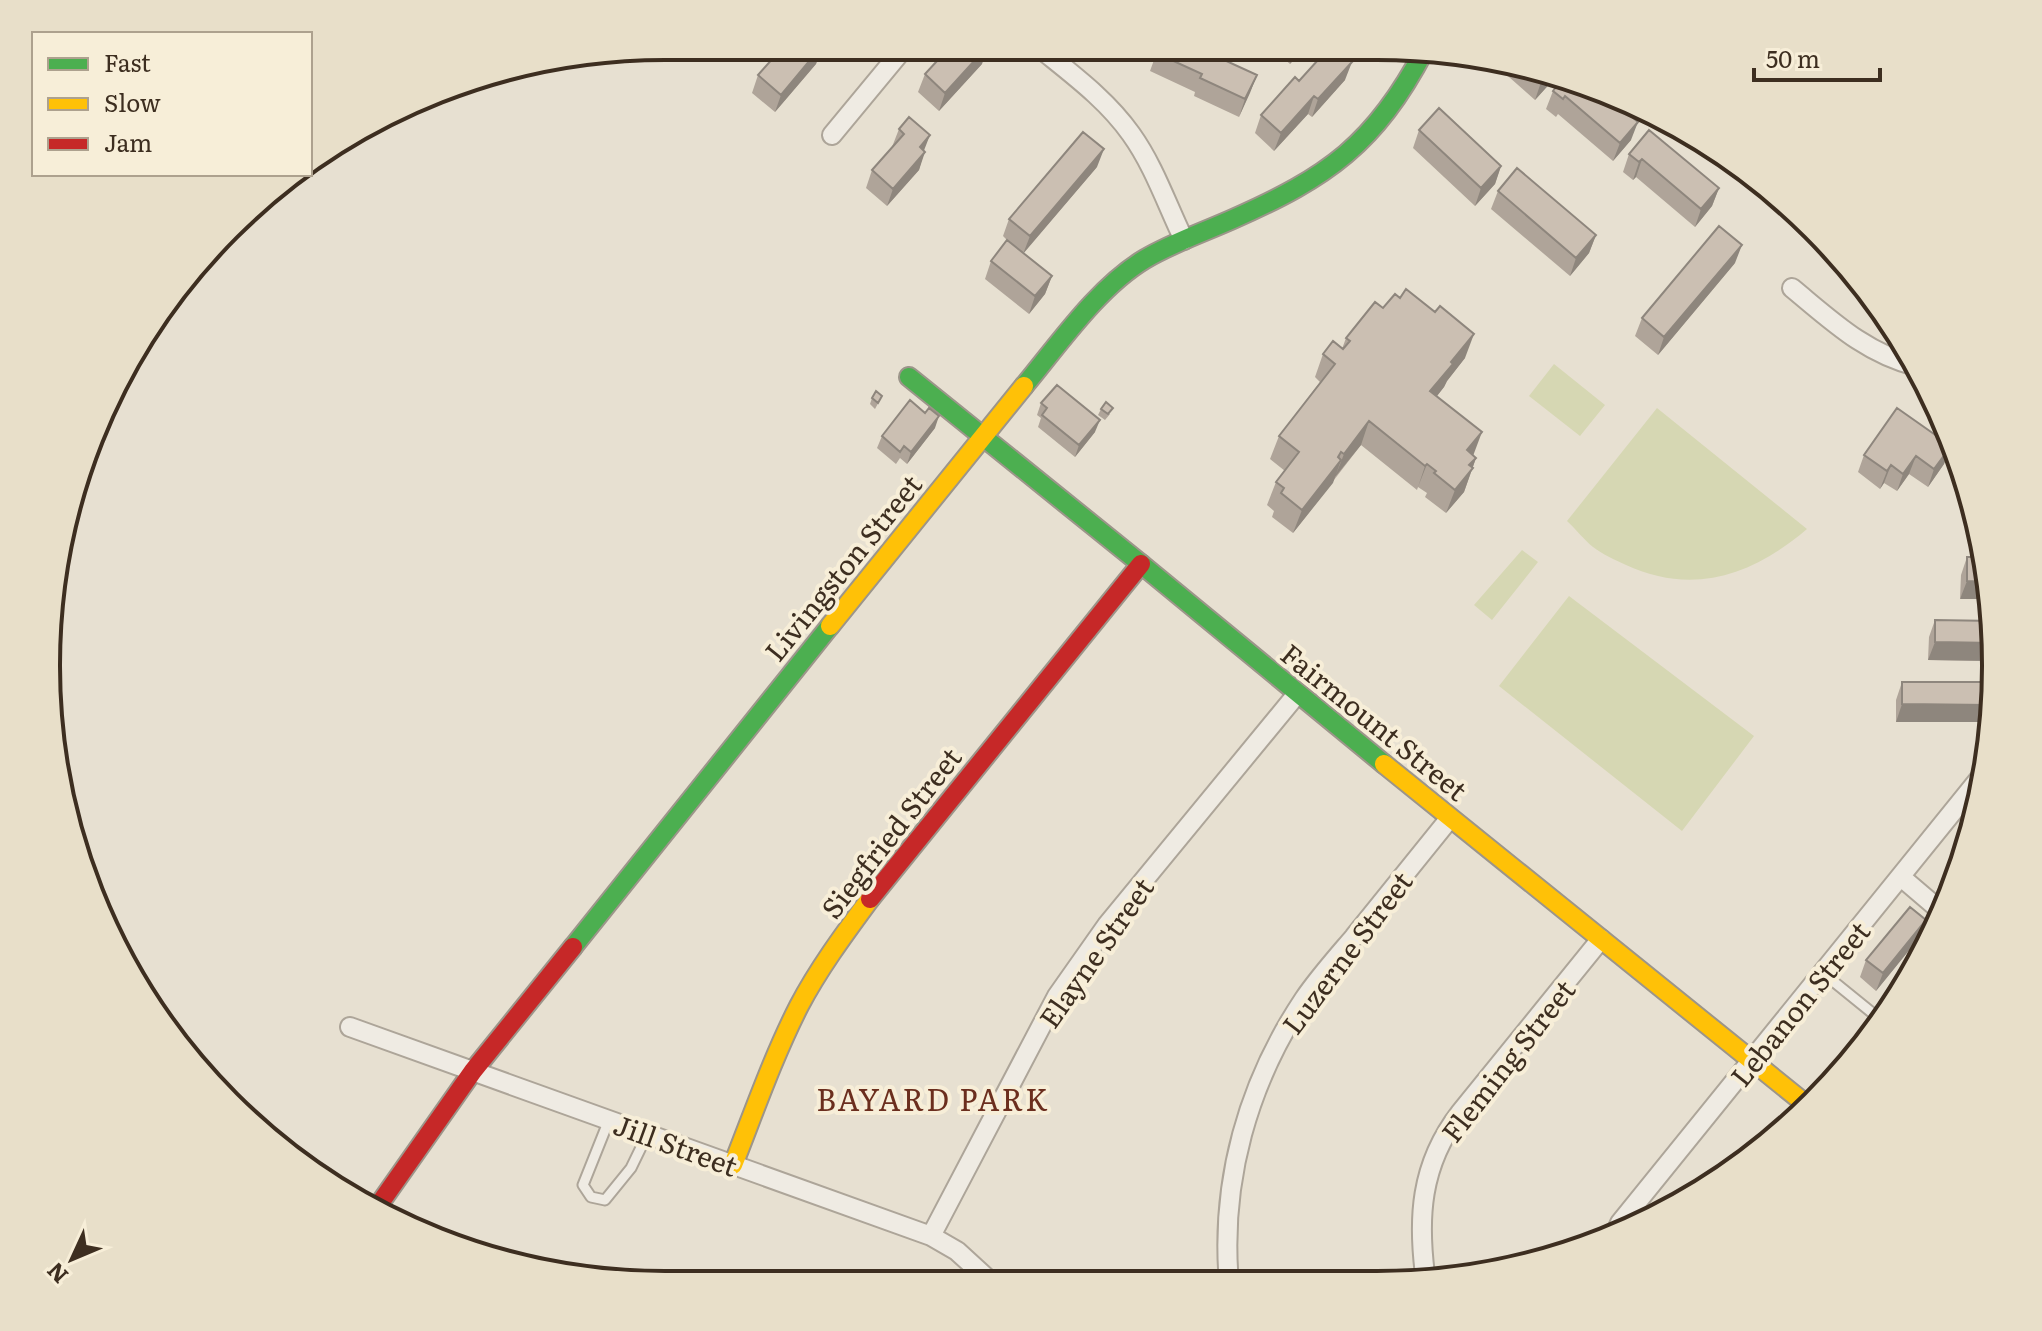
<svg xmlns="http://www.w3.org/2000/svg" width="2042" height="1331" font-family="Literata,serif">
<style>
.green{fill:#d6d7b3}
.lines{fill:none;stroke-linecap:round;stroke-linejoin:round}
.lane-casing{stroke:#ada599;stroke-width:13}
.street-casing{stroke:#ada599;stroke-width:22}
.fast-casing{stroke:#9c958a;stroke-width:22}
.slow-casing{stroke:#9c958a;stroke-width:22}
.jam-casing{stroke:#9c958a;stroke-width:22}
.lane{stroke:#efebe3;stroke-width:9}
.street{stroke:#efebe3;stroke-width:18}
.fast{stroke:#4caf50;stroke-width:18}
.slow{stroke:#ffc107;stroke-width:18}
.jam{stroke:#c62828;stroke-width:18}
.wall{fill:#afa499}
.shaded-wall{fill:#8e867d}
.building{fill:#cbbfb2;stroke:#8e867d;stroke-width:2}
.labels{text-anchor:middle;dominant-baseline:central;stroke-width:8;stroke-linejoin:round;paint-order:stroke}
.street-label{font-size:28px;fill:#3d2e20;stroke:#f7eed8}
.neighbourhood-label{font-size:30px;letter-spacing:2px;fill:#6b2e1e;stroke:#f7eed8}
.rim{fill:none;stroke:#3d2e20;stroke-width:4}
</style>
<rect width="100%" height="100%" fill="#e7e0d1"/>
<path class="green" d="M1554 364 1605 405 1580 436 1529 396Z
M1657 408 1807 529C1753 575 1693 596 1626 565 1615 560 1602 554 1593 547 1584 540 1576 529 1567 521Z
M1522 550 1538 562 1492 620 1474 605Z
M1569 596 1754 736 1682 831 1499 686Z"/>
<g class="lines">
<g class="lane-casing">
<path id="lane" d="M1823 973 1881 1020
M609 1120 583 1185 591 1197 605 1200 631 1168 648 1133"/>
</g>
<g class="street-casing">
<path id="street" d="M1041 49C1073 75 1107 100 1131 134 1154 166 1167 205 1184 240
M832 135 904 48
M1792 288C1832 321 1865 353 1916 366
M1901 877 1942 912
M350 1027 931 1236 957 1251 991 1282
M1615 1234 1620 1223 1984 773
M931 1236 1057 996 1107 925 1297 694
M1426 1282C1417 1219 1420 1165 1460 1113L1601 939
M1229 1283C1220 1181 1248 1083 1304 999 1319 977 1337 957 1354 937 1386 897 1418 858 1450 818"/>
</g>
<g class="fast-casing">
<path id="fast" d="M909 377 1141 564 1384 764
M1024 386C1059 344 1098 287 1145 259 1172 243 1204 232 1233 219 1328 177 1375 144 1424 51
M573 947 830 626"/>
</g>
<g class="slow-casing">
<path id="slow" d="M830 626 1024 386
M1384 764 1808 1106
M733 1165C754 1112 773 1057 799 1006 819 968 845 933 870 899"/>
</g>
<g class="jam-casing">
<path id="jam" d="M870 899 1141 564
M378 1206 473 1071 573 947"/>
</g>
<use href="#lane" class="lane"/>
<use href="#street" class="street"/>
<use href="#fast" class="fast"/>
<use href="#slow" class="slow"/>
<use href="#jam" class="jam"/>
</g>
<path class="wall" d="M822 47 816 64 775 112 752 93 758 75Z
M1158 49 1211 54 1257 75 1239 117 1194 96 1195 92 1150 71Z
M1274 50H1302L1290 64Z
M1492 62 1553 80 1535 100Z
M982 64 939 111 918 92 925 74Z
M1345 80 1312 117 1308 114 1274 151 1255 133 1261 115 1299 81Z
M1560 82 1631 140 1613 161 1558 114 1556 117 1546 109 1553 91Z
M899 129 924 151 919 170 887 206 866 188 872 170 892 147Z
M1419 130 1501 166 1495 184 1475 206 1413 148Z
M1629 154 1719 188 1712 206 1695 227 1636 177 1633 180 1623 172Z
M1097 167 1023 253 1052 276 1045 294 1029 314 985 279 991 261 1009 242 1003 236 1009 219Z
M1742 171 1758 182 1756 183Z
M1498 191 1596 235 1589 253 1570 276 1491 209Z
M1813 229 1833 251 1811 233Z
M1735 263 1658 355 1635 336 1642 318Z
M1383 308 1465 358 1447 381 1444 387 1437 396 1473 455 1476 458 1464 492 1446 513 1425 497 1427 493 1418 487 1417 490 1361 445 1293 533 1272 517 1274 511 1267 505 1276 482 1285 471 1270 459 1279 436 1320 382 1315 377 1323 354 1342 349 1346 338Z
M882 396 875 409 870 404 872 398Z
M1041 403 1095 432 1075 457 1038 427 1041 418 1037 415Z
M1101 409 1110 414 1105 420 1098 415Z
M935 428 907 464 900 458 896 464 877 448 882 436Z
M1951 446 1944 464 1928 487 1909 474 1897 491 1884 483 1880 489 1858 472 1864 455Z
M1967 557H1984L1960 599 1961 575Z
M1935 620 1995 625 1993 661 1928 660 1929 637Z
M1902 682 1988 705 1981 722H1896V700Z
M1970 833 1963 864 1958 877 1949 870 1955 852Z
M1926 920 1919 938 1876 991 1860 977 1866 960Z"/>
<path class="shaded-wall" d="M822 47 816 64 775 112 781 95Z
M986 48H988L982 64 939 111 945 93Z
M1295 50H1302L1290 64Z
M1352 62 1345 80 1312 117 1318 99Z
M1257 75 1250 93 1239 117 1245 99Z
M1545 78 1553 80 1535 100 1541 82Z
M1314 96 1308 114 1274 151 1281 133Z
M1638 122 1631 140 1613 161 1620 143Z
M930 135 923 153 920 147Z
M1104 149 1097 167 1023 254 1030 236Z
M925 152 919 170 887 206 893 189Z
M1642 159 1636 177 1633 180 1639 162Z
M1501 166 1495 184 1475 206 1481 188Z
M1719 188 1712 206 1695 227 1701 209Z
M1596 235 1589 253 1570 276 1576 258Z
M1742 245 1735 263 1658 355 1664 337Z
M1052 276 1045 294 1029 314 1035 296Z
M1474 334 1465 358 1447 381 1444 387 1422 415 1430 391 1451 362Z
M939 416 935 428 907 464 911 452Z
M1100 420 1095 432 1075 457 1079 445Z
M1369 421 1361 445 1335 477 1344 454Z
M1482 432 1473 456 1467 450Z
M1951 446 1944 464 1928 487 1934 469Z
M1341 452 1336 466 1341 460 1333 483 1293 533 1302 510Z
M1916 456 1909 474 1897 491 1903 474Z
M1476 458 1464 492 1446 513 1455 490 1469 465Z
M1427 464 1418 487 1417 490 1425 466Z
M1891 465 1884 483 1880 489 1887 471Z
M1967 581 1988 582 1990 599H1960Z
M1935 642 1994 643 1993 661 1928 660Z
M1902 704 1988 705 1981 722H1896Z
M1926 920 1919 938 1876 991 1883 973Z"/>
<path class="building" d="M783 47H821L781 95 758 75Z
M949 48H986L945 93 925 74Z
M1158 49 1211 50H1213L1211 54 1257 75 1245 99 1200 78 1202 74 1156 53Z
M1327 50 1340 51 1352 62 1318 99 1314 96 1281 133 1261 115 1295 77 1299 81Z
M1532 74 1545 78 1541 82Z
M1560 82 1608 97 1638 122 1620 143 1565 96 1563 99 1553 91Z
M1439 108 1501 166 1481 188 1419 130Z
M909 117 930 135 920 147 925 152 893 189 872 170 904 134 899 129Z
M1649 130 1719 188 1701 209 1642 159 1639 162 1629 154Z
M1083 132 1104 149 1030 236 1009 219Z
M1517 168 1596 235 1576 258 1498 191Z
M1719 226 1742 245 1664 337 1642 318Z
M1007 240 1052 276 1035 296 991 261Z
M1406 289 1435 312 1440 306 1474 334 1451 362 1453 364 1430 391 1482 432 1467 450 1476 458 1469 465 1473 468 1455 490 1434 473 1436 471 1427 464 1425 466 1369 421 1344 454 1341 452 1338 457 1341 460 1302 510 1281 493 1284 488 1276 482 1299 452 1279 436 1335 364 1323 354 1333 341 1343 349 1350 341 1346 338 1375 302 1383 308 1395 294 1400 298Z
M1057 385 1100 420 1079 445 1042 415 1047 408 1041 403Z
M876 391 882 396 878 403 872 398Z
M910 400 925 413 929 408 939 416 911 452 904 446 900 452 882 436Z
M1106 402 1113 408 1108 414 1101 409Z
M1897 408 1951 446 1934 469 1916 456 1903 474 1891 465 1887 471 1864 455Z
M1967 557H1984L1988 582 1967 581Z
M1935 620 1994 621V643L1935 642Z
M1902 682H1988V705L1902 704Z
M1970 833 1964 859 1955 852Z
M1910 907 1926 920 1883 973 1866 960Z"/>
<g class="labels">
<g class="street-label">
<text transform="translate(842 567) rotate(-51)">Livingston Street</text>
<text transform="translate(1375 721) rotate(39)">Fairmount Street</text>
<text transform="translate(890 832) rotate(-52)">Siegfried Street</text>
<text transform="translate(1095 952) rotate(-55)">Elayne Street</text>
<text transform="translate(1346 952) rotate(-53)">Luzerne Street</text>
<text transform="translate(1799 1003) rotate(-51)">Lebanon Street</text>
<text transform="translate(1507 1060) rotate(-52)">Fleming Street</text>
<text transform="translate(676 1144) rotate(20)">Jill Street</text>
</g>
<g class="neighbourhood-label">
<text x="933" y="1098">BAYARD PARK</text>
</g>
</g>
<path d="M0 0H2042V1331H0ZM665 60H1377A605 605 0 0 1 1982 665V666A605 605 0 0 1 1377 1271H665A605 605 0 0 1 60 666V665A605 605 0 0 1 665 60Z" fill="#e8dfc9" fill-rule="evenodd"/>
<path class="rim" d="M665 60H1377A605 605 0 0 1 1982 665V666A605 605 0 0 1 1377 1271H665A605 605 0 0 1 60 666V665A605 605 0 0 1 665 60Z"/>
<rect x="32" y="32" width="280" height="144" fill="#f7eed8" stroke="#ada18e" stroke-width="2"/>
<rect x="48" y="58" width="40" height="12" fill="#4caf50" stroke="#ada18e" stroke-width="2"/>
<text x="104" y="72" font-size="24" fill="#3d2e20">Fast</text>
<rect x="48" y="98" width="40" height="12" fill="#ffc107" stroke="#ada18e" stroke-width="2"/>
<text x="104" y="112" font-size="24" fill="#3d2e20">Slow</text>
<rect x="48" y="138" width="40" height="12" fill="#c62828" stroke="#ada18e" stroke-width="2"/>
<text x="104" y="152" font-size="24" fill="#3d2e20">Jam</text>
<g transform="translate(72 1259) rotate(226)" stroke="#f7eed8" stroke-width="6" paint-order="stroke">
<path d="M0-6L14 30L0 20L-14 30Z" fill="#3d2e20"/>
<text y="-12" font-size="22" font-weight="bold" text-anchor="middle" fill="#3d2e20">N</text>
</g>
<path d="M1754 68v12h126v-12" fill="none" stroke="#3d2e20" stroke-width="4"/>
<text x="1766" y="68" font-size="24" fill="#3d2e20" stroke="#f7eed8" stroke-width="6" paint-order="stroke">50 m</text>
</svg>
